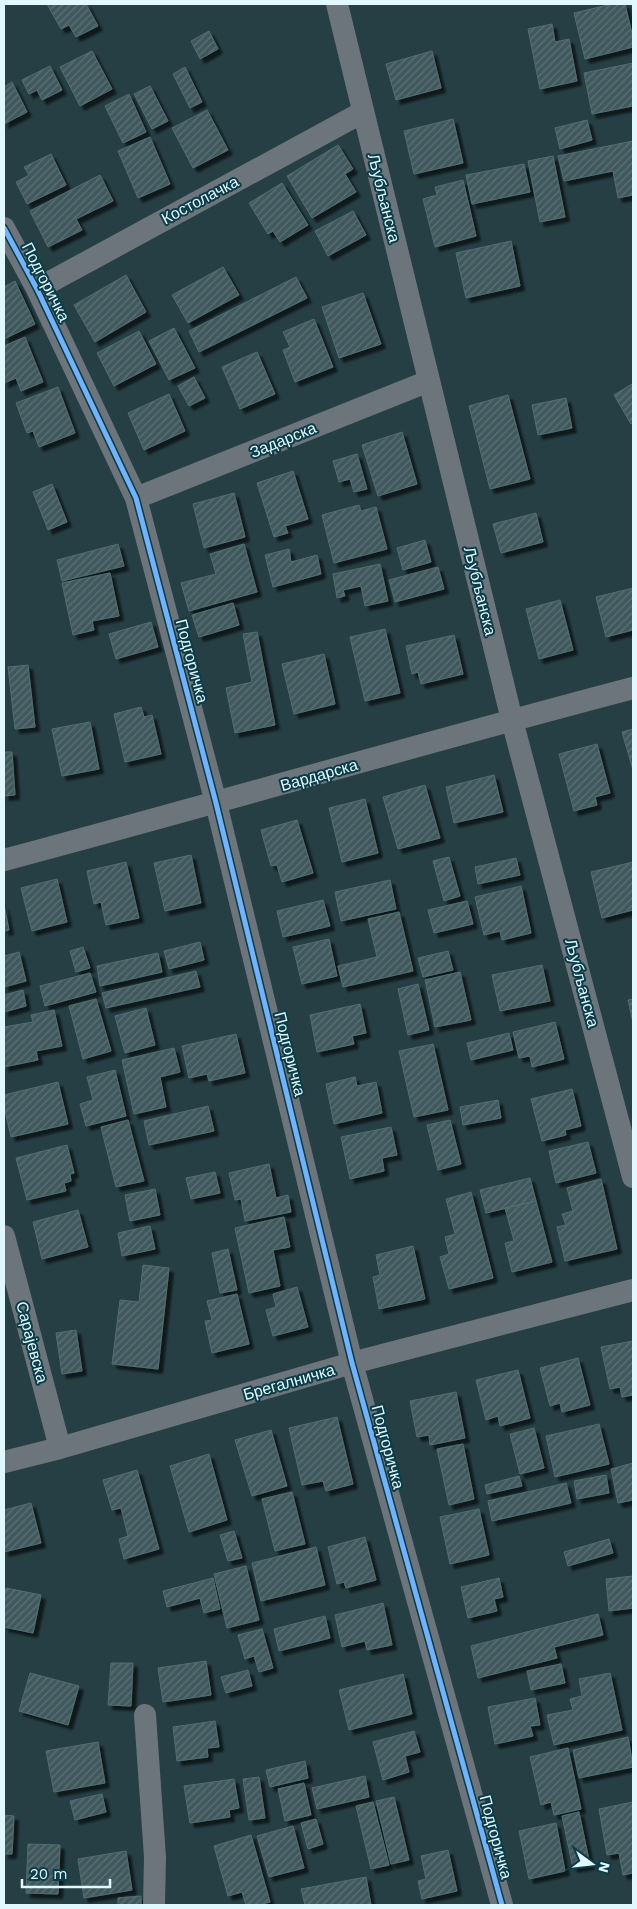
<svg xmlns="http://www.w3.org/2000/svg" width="637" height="1909" font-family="'Work Sans',sans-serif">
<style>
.building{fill:url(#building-hatch);stroke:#516e71;filter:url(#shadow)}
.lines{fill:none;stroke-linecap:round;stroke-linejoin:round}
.minor{stroke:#6c747c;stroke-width:22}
.cycleway-casing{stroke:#0b3c47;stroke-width:8}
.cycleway{stroke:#73b2f8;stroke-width:5}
.labels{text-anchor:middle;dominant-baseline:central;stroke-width:4;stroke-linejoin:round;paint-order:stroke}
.street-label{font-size:16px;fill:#e1f8ff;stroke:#0b3c47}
</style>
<defs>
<pattern id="building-hatch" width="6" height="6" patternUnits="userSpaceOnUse" patternTransform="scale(1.25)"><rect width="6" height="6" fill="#40595d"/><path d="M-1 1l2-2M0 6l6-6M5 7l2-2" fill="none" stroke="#5b7275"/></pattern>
<filter id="shadow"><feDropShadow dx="4.5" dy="4.5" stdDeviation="1" flood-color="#0009"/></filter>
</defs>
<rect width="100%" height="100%" fill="#263f45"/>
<path class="building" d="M47 4H86L98 26 76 37 69 25 61 29Z
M612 4H625L633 38V47L585 59 574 13Z
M552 24 555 42 569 39 577 81 540 89 528 29Z
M209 31 218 49 200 59 191 41Z
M92 51 112 89 80 106 60 67Z
M432 51 441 88 396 100 386 64Z
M633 63V106L592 114 584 73Z
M50 66 62 90 42 100 37 90 29 94 22 80Z
M185 67 202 102 190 108 173 74Z
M12 82 27 112 4 124V87Z
M150 86 168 121 152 129 134 94Z
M129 94 146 132 123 143 105 106Z
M207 110 228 150 193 168 172 128Z
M453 119 463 163 414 174 404 131Z
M587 120 592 140 560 149 555 128Z
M150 137 170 184 138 198 118 151Z
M633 141V195L618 198 613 171 564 181 558 156Z
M338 145 353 169 345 174 356 192 312 218 287 176Z
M51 154 66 185 27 204 16 182 29 175 24 167Z
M553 156 565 217 540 222 528 161Z
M524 164 530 192 472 204 466 175Z
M100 175 113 201 76 219 82 230 48 247 30 211Z
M463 180 476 236 435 247 423 199 437 195 435 187Z
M282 183 308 225 280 242 273 231 268 234 249 203Z
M353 211 366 235 328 256 315 231Z
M511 241 520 286 466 298 456 253Z
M223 267 239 295 188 323 172 295Z
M126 275 146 312 95 342 74 305Z
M296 277 307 298 199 352 189 331Z
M15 281 35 324 4 339V287Z
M363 293 381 344 339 358 322 307Z
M314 319 333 367 295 382 283 350 290 347 283 332Z
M174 328 195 368 169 380 149 341Z
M139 331 156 364 114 386 97 353Z
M25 337 43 382 21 391 16 378 4 383V346Z
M257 352 275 394 240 409 222 367Z
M194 377 205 398 189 406 178 386Z
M632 384 633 387V423L631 424 614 395Z
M58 387 75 433 39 447 33 431 27 433 16 403Z
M169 394 185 431 144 450 128 413Z
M508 395 530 479 490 489 469 406Z
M566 398 572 428 538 435 532 405Z
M402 432 417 484 378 496 362 445Z
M357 454 367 489 354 492 350 479 339 482 333 461Z
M293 471 308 519 285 526 288 533 274 537 257 483Z
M52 484 67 522 48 530 33 492Z
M234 493 245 537 204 548 193 504Z
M359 505 361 511 376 507 387 549 334 563 322 515Z
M536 513 543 542 501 553 493 524Z
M425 540 431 562 403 570 397 548Z
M118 544 124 566 62 581 57 560Z
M244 544 257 592 189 611 181 583 216 574 210 554Z
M289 549 291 562 317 555 321 574 273 587 265 555Z
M380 564 388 601 365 606 361 586 343 590 345 596 337 598 333 574Z
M438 567 444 589 395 602 389 580Z
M110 573 119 616 92 621 94 630 73 635 62 583Z
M633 588V630L606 637 596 597Z
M560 600 573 650 539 659 526 609Z
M233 603 239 625 199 637 192 615Z
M151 622 158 647 116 659 109 634Z
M385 629 400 693 365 701 350 637Z
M257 632 275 725 235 733 226 688 252 682 243 634Z
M454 635 463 674 421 684 418 672 412 674 406 646Z
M324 654 335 704 294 714 282 664Z
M28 665 35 727 15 729 8 667Z
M141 707 144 717 152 715 161 754 125 762 114 714Z
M90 722 99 769 62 776 52 729Z
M633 729V770L622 732Z
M597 744 610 793 595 797 597 805 574 811 559 754Z
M4 752H12L15 795 4 796Z
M494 775 503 812 454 823 446 787Z
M425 785 440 838 398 849 383 797Z
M365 799 378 853 342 862 329 808Z
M297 820 313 873 282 882 277 865 271 866 261 830Z
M191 855 201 903 165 911 154 863Z
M449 857 460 896 444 901 433 861Z
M516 858 520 875 478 884 475 867Z
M126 862 139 918 106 925 101 902 94 904 87 871Z
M633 862V910L602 918 591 872Z
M57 879 67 922 32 931 21 888Z
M390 880 396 909 341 921 335 892Z
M521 886 531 933 502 940 500 931 484 935 475 897Z
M323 900 330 926 283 937 277 911Z
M467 901 473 924 434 933 428 910Z
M4 905 9 930 4 931Z
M399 912 413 971 343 987 338 966 377 957 368 919Z
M329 939 337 976 302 984 293 947Z
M200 942 204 960 169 969 164 951Z
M83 947 90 968 76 972 70 951Z
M448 951 453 970 423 977 418 958Z
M19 952 26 981 4 987V956Z
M158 953 162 972 100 986 97 966Z
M542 965 550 1001 500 1011 492 975Z
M196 971 200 987 106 1008 102 993Z
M460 972 471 1020 435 1027 425 980Z
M90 973 96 992 45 1006 40 986Z
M418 984 429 1030 408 1035 398 989Z
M23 990 26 1006 4 1012V995Z
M96 999 111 1051 83 1059 69 1006Z
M633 999V1023L628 1000Z
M360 1004 366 1033 352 1036 354 1044 317 1052 310 1015Z
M146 1008 155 1045 125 1053 115 1016Z
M54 1010 62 1046 36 1051 38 1060 4 1067V1027L33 1022 31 1015Z
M555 1022 564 1059 532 1067 530 1056 519 1058 513 1032Z
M509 1033 513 1050 471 1060 467 1043Z
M236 1034 245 1073 209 1081 207 1074 189 1078 182 1046Z
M433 1044 448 1110 414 1117 399 1051Z
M174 1048 180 1072 160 1077 166 1107 134 1114 122 1060Z
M115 1070 126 1116 86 1126 80 1104 93 1100 87 1077Z
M355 1077 357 1086 376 1082 382 1113 334 1124 326 1084Z
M58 1082 68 1124 11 1137 4 1106V1095Z
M572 1089 581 1126 565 1130 566 1135 542 1141 531 1099Z
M498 1100 501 1118 463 1125 460 1107Z
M208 1106 214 1131 149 1145 144 1121Z
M128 1120 144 1181 116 1187 101 1127Z
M450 1120 461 1164 438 1170 427 1125Z
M391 1127 397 1155 382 1158 384 1171 350 1179 341 1137Z
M588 1142 596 1173 556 1183 549 1151Z
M67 1145 74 1173 70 1174 71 1181 64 1183 66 1191 27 1200 16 1158Z
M269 1164 276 1198 288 1195 291 1212 245 1221 241 1199 235 1200 229 1173Z
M215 1172 220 1193 191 1199 186 1178Z
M530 1178 536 1201 486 1213 480 1190Z
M601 1179 617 1249 565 1261 557 1227 566 1225 562 1214 573 1211 567 1188Z
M155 1189 160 1215 130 1221 125 1195Z
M471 1192 493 1278 449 1289 440 1257 449 1254 445 1237 455 1234 446 1199Z
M536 1201 552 1262 512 1272 505 1243 514 1241 505 1208Z
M78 1210 88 1247 42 1259 33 1222Z
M284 1217 290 1247 273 1250 280 1286 249 1293 235 1228Z
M150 1226 155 1249 122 1256 118 1233Z
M413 1246 425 1299 379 1309 373 1277 380 1275 376 1255Z
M228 1249 237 1290 220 1293 212 1253Z
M143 1265 169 1268 158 1369 112 1364 120 1300 139 1302Z
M297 1287 308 1327 273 1336 266 1310 276 1307 273 1294Z
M237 1294 249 1344 212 1353 205 1321 212 1320 207 1301Z
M76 1330 82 1371 62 1374 56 1333Z
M633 1341V1395L622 1397 620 1387 610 1389 601 1347Z
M578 1358 590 1405 562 1412 560 1403 550 1406 540 1368Z
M518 1370 530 1418 500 1426 498 1416 486 1420 476 1380Z
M456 1392 465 1438 430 1445 429 1435 417 1437 410 1401Z
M337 1417 353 1484 326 1491 323 1481 302 1485 289 1428Z
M599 1424 609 1464 555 1477 546 1436Z
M534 1428 544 1468 520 1474 510 1434Z
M271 1430 287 1486 252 1496 235 1440Z
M463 1444 474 1499 449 1505 437 1449Z
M209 1454 227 1520 189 1532 170 1466Z
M633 1463V1500L618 1503 611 1469Z
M137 1470 159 1549 124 1559 119 1539 128 1536 121 1508 112 1510 103 1480Z
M606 1475 609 1493 577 1499 574 1481Z
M519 1476 522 1486 487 1494 485 1485Z
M566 1483 571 1503 492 1521 488 1501Z
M292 1492 305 1544 275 1551 262 1499Z
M31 1503 41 1543 4 1552V1510Z
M479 1509 489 1555 450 1564 440 1517Z
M234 1531 242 1558 228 1561 220 1535Z
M365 1537 376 1580 346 1588 344 1582 337 1584 328 1547Z
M609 1539 613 1553 568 1566 564 1552Z
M316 1547 325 1585 261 1601 252 1563Z
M246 1566 259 1620 227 1628 214 1574Z
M633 1576V1608L609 1611 606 1579Z
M213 1578 220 1609 204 1613 200 1598 167 1607 163 1591Z
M499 1578 503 1597 494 1599 497 1611 468 1618 461 1587Z
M6 1588 41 1595 33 1633 4 1627V1599Z
M383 1603 392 1645 367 1650 365 1641 342 1647 335 1615Z
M598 1614 603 1635 554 1647 557 1658 478 1678 471 1646Z
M325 1616 330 1638 279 1651 274 1629Z
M262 1629 273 1668 259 1672 254 1656 245 1659 238 1635Z
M206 1661 211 1695 163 1702 158 1668Z
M111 1663H133L131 1706 108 1705Z
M561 1664 565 1683 531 1690 527 1671Z
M248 1670 252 1686 226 1693 221 1677Z
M30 1673 79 1686 68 1725 19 1711Z
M610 1673 622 1730 554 1745 547 1715 573 1710 570 1699 582 1696 579 1679Z
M403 1674 412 1714 349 1730 339 1690Z
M535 1698 540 1725 530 1726 533 1736 495 1744 488 1707Z
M215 1721 219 1747 207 1748 208 1757 177 1761 173 1727Z
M414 1731 420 1752 405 1756 409 1772 383 1780 373 1742Z
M628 1737 633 1767 579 1778 573 1750Z
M98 1742 105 1783 54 1792 46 1751Z
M568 1748 581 1809 554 1815 551 1802 541 1805 530 1757Z
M305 1761 308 1778 270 1787 266 1770Z
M365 1776 369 1797 317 1809 312 1788Z
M259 1777 265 1818 249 1820 243 1779Z
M234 1779 239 1808 229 1810 230 1817 190 1823 184 1786Z
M304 1783 311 1815 285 1821 278 1789Z
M102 1794 106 1812 75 1820 70 1801Z
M394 1797 409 1860 391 1864 376 1801Z
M373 1802 389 1865 371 1869 356 1806Z
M633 1802V1873L623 1875 619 1853 607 1855 599 1809Z
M579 1812 590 1865 573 1868 562 1816Z
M4 1815 14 1816 12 1854H4Z
M316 1819 323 1844 308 1849 301 1823Z
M556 1823 565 1871 529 1879 519 1831Z
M293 1826 304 1868 269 1877 257 1836Z
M251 1835 270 1902 258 1905H246L242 1892 228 1896 214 1846Z
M28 1844 60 1845 58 1894 26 1893Z
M448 1850 457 1891 422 1899 418 1881 426 1879 421 1856Z
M126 1851 132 1890 84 1898 78 1859Z
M366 1877 371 1905H305L301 1889Z
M141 1896V1905H118V1898Z"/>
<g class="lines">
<path class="minor" d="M337 4 512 720 633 1177
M4 228 37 289 136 498 216 803 352 1363 502 1905
M37 289 363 112
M136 498 429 381
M4 860C214 804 423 743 633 688
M4 1236 60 1448
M4 1462 60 1448 352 1363 633 1290
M145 1715 155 1857 154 1905"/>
<g class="cycleway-casing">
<path id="cycleway" d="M4 228 37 289 136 498 216 803 352 1363 502 1905"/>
</g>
<use href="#cycleway" class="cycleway"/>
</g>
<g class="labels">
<g class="street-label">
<text transform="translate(384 198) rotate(76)">Љубљанска</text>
<text transform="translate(200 200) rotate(-28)">Костолачка</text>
<text transform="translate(46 282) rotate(63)">Подгоричка</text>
<text transform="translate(283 440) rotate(-22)">Задарска</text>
<text transform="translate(480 591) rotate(76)">Љубљанска</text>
<text transform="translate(192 661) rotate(75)">Подгоричка</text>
<text transform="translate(319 775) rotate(-16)">Вардарска</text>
<text transform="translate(582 983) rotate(75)">Љубљанска</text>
<text transform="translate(290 1054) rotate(76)">Подгоричка</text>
<text transform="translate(32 1342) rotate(75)">Сарајевска</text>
<text transform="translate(289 1382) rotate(-16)">Брегалничка</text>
<text transform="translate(388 1447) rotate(75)">Подгоричка</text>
<text transform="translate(496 1837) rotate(75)">Подгоричка</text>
</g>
</g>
<rect width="637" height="1909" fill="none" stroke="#e1f8ff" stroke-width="10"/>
<g transform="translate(592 1864) rotate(105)" stroke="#0b3c47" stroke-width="4" paint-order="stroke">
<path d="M0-4L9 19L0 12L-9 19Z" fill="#e1f8ff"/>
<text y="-8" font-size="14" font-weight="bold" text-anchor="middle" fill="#e1f8ff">N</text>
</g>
<path d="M22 1879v8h88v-8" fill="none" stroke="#e1f8ff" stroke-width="2.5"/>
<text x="30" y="1879" font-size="15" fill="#e1f8ff" stroke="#0b3c47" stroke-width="4" paint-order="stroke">20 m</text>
</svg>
